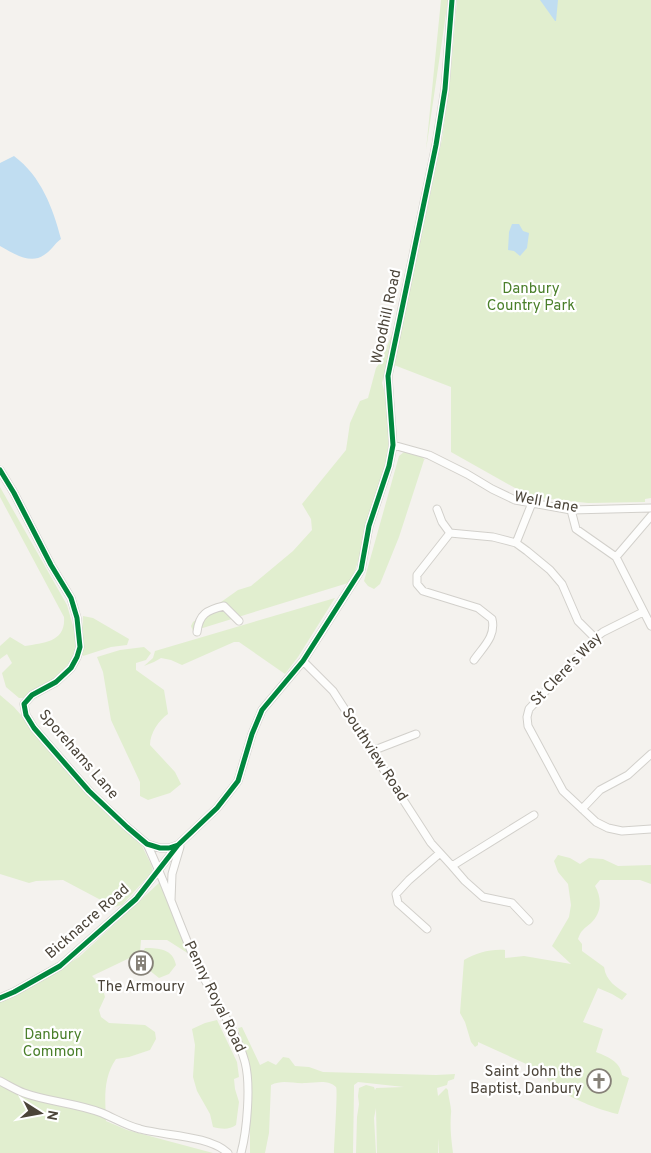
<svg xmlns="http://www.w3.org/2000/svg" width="651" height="1153" font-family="Overpass,sans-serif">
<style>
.green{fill:#e1eecf}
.water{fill:#c0ddf1}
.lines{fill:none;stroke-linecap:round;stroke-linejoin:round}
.minor-casing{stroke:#d2d0cb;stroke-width:9}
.minor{stroke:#fdfdfc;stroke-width:7}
.cycleway-casing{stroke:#fff;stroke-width:8}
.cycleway{stroke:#00873e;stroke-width:5}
.labels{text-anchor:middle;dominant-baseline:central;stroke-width:4.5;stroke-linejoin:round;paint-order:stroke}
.park-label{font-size:15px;fill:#4a7f2a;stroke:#fff}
.street-label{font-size:15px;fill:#4b4439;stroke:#fff}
.poi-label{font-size:15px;fill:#4b4439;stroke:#fff}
</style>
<rect width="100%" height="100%" fill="#f4f2ee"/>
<path class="green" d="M441 0H448L426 150Z
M457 0H651V498L645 499V502L588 503 531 497 451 452V387L394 365 442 139 450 81Z
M402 309 382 383 386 397 388 411 389 441 386 463 368 522 360 555 354 574 348 583 193 631 191 626 193 622 238 590 251 586 293 551 312 530 311 519 302 504 346 450 350 423 360 401 368 398 376 368 381 361Z
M404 452 422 457 425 460H424L399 537 380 584 374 589 368 586 364 581 399 456Z
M0 487 67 605 77 640 75 656 62 671 31 698H19L6 687 2 673 12 663 7 654 0 659V646L10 637 25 646C44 643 66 642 64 617L0 497Z
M335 598 298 657 285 674 239 642H234L182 665 171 660 161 658 154 662 144 666 153 658 155 651Z
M83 616 93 618 129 639 127 645 111 647 83 656 81 653Z
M144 647 151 653 146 660 136 663V670L164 690 168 714C159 720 150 733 150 745L175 772 181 784 170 793 148 800 140 796V782L111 720 103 672 97 657 120 650Z
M0 695 14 707 110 817 142 846 151 864 153 871 122 905 114 907 63 880 36 881 29 883 0 874Z
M558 855 570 858 580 864 589 858 603 859 618 866 651 865V884L640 880H600L595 886C602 898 602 913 591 923 584 929 581 930 578 939L582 944V951L604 967C606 981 616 987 627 994L622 1000 612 994 598 988 583 1022 603 1029 596 1052C608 1057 620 1061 622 1075L629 1078 618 1114C601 1111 545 1090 544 1072L478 1042V1045L475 1047 471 1042 465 1022 460 1013 464 960C476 953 490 949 505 950V958L524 956 571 964 552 946 569 917 571 905 568 884 558 872 554 861Z
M160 882 189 954 167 940H141L140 953 92 976 102 986 105 997 99 1010 101 1017 109 1023 145 1025 155 1032 156 1039 150 1050 129 1057 116 1059C103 1078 105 1098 106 1121L127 1130 213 1153H0V1001L29 988 79 957Z
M145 948C159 948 173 949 176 965L169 974 159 978 149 970 143 952Z
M217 1020 237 1062 239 1077 234 1079 235 1089 239 1102 236 1125C229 1130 222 1129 213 1127L210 1114 197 1091 193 1077 195 1045 192 1029 205 1023Z
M242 1027 260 1065 268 1061 276 1065 283 1057 289 1058 295 1066 309 1067 323 1072 436 1075 455 1074 454 1079 448 1081 447 1085 437 1088 438 1096 446 1088 448 1090C448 1096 452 1109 451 1113 450 1129 451 1137 453 1153H439L438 1138V1153H377L376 1108 374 1118 376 1153H356L357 1117 359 1104 358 1096 359 1088 366 1085 374 1087 375 1090 376 1088 404 1087 358 1082 354 1085V1089L353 1153H334C334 1145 338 1090 336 1087 328 1079 315 1083 306 1083 293 1084 283 1079 271 1085L269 1133 265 1153H250V1071L238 1028Z"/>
<path class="water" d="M540 0H558L556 21H555Z
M14 156C41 176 53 208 61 239 54 244 51 251 44 255 30 265 13 253 0 246V163Z
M512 224H519L523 231 529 233 527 248 520 256 514 251 508 250 509 232Z"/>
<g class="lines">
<g class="minor-casing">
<path id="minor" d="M393 445 429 455 467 474 492 489 515 500 571 510 651 508
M0 470 14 493 51 565 71 598 77 618 80 647 77 657 71 668 56 682 32 695 24 704 26 715 34 728 89 791 127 827 147 844 160 848H169L178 845
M437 509 442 522 450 533 493 537 516 543 527 551 550 570 562 584 578 621 595 638
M571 510 576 529 616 557 651 626
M450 533 417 575V584L423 591 478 608 492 619C496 636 484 646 474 660
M516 543 532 503
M616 557 651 516
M643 612 603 632 595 638 529 709 527 717 528 726 563 791 596 822 608 828 622 831 651 829
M197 632C199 614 207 610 224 606L239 621
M303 661 333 691 431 843 452 866 534 815
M372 751 416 734
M582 809 600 790 628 775 651 754
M147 844C165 882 178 921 195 960 210 994 235 1026 245 1062 251 1085 247 1131 241 1153
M452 866 465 881 483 897 512 903 529 921
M171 900 172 874 180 847
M427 929 398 903 396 894 409 880 440 853
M0 998 14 992 60 966 86 943 136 899 178 845 217 808 238 781 252 734 262 710 303 661 361 570 369 526 389 466 393 445 388 376 436 145 445 89 452 0
M0 1081C8 1085 16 1090 24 1093 49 1102 76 1103 102 1113 114 1118 127 1126 140 1129 165 1136 208 1135 228 1153"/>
</g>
<use href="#minor" class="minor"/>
<g class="cycleway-casing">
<path id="cycleway" d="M0 470 14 493 51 565 71 598 77 618 80 647 77 657 71 668 56 682 32 695 24 704 26 715 34 728 89 791 127 827 147 844 160 848H169L178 845
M0 998 14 992 60 966 86 943 136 899 178 845 217 808 238 781 252 734 262 710 303 661 361 570 369 526 389 466 393 445 388 376 436 145 445 89 452 0"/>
</g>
<use href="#cycleway" class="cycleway"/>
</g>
<defs>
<g id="building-ring" transform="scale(1.25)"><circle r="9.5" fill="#fff" stroke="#868178" stroke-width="1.5"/><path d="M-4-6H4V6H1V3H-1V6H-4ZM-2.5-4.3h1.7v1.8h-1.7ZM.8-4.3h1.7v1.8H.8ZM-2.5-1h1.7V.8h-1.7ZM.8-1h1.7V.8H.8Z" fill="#868178"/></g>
<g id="church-ring" transform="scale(1.25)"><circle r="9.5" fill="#fff" stroke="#868178" stroke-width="1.5"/><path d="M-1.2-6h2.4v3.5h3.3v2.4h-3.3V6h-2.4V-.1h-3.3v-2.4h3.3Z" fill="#868178"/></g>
</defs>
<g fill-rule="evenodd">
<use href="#building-ring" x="141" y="963"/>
<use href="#church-ring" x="599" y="1081"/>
</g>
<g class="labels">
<g class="park-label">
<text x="531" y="289">Danbury<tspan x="531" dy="17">Country Park</tspan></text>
<text x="53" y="1035">Danbury<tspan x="53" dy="17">Common</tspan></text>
</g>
<g class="street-label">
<text transform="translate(387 317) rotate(-78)">Woodhill Road</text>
<text transform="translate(546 503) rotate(10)">Well Lane</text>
<text transform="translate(567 670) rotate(-46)">St Clere's Way</text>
<text transform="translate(78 755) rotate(49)">Sporehams Lane</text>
<text transform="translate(374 755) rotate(57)">Southview Road</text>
<text transform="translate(88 922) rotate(-41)">Bicknacre Road</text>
<text transform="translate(214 997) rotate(64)">Penny Royal Road</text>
</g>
<g class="poi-label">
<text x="141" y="987">The Armoury</text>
<text x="582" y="1072" text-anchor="end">Saint John the<tspan x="582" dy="17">Baptist, Danbury</tspan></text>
</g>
</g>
<g transform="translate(40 1113) rotate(101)" stroke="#ffffff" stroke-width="4" paint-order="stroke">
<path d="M0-4L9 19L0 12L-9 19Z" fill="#4b4439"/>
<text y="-8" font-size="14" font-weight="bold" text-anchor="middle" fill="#4b4439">N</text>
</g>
</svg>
